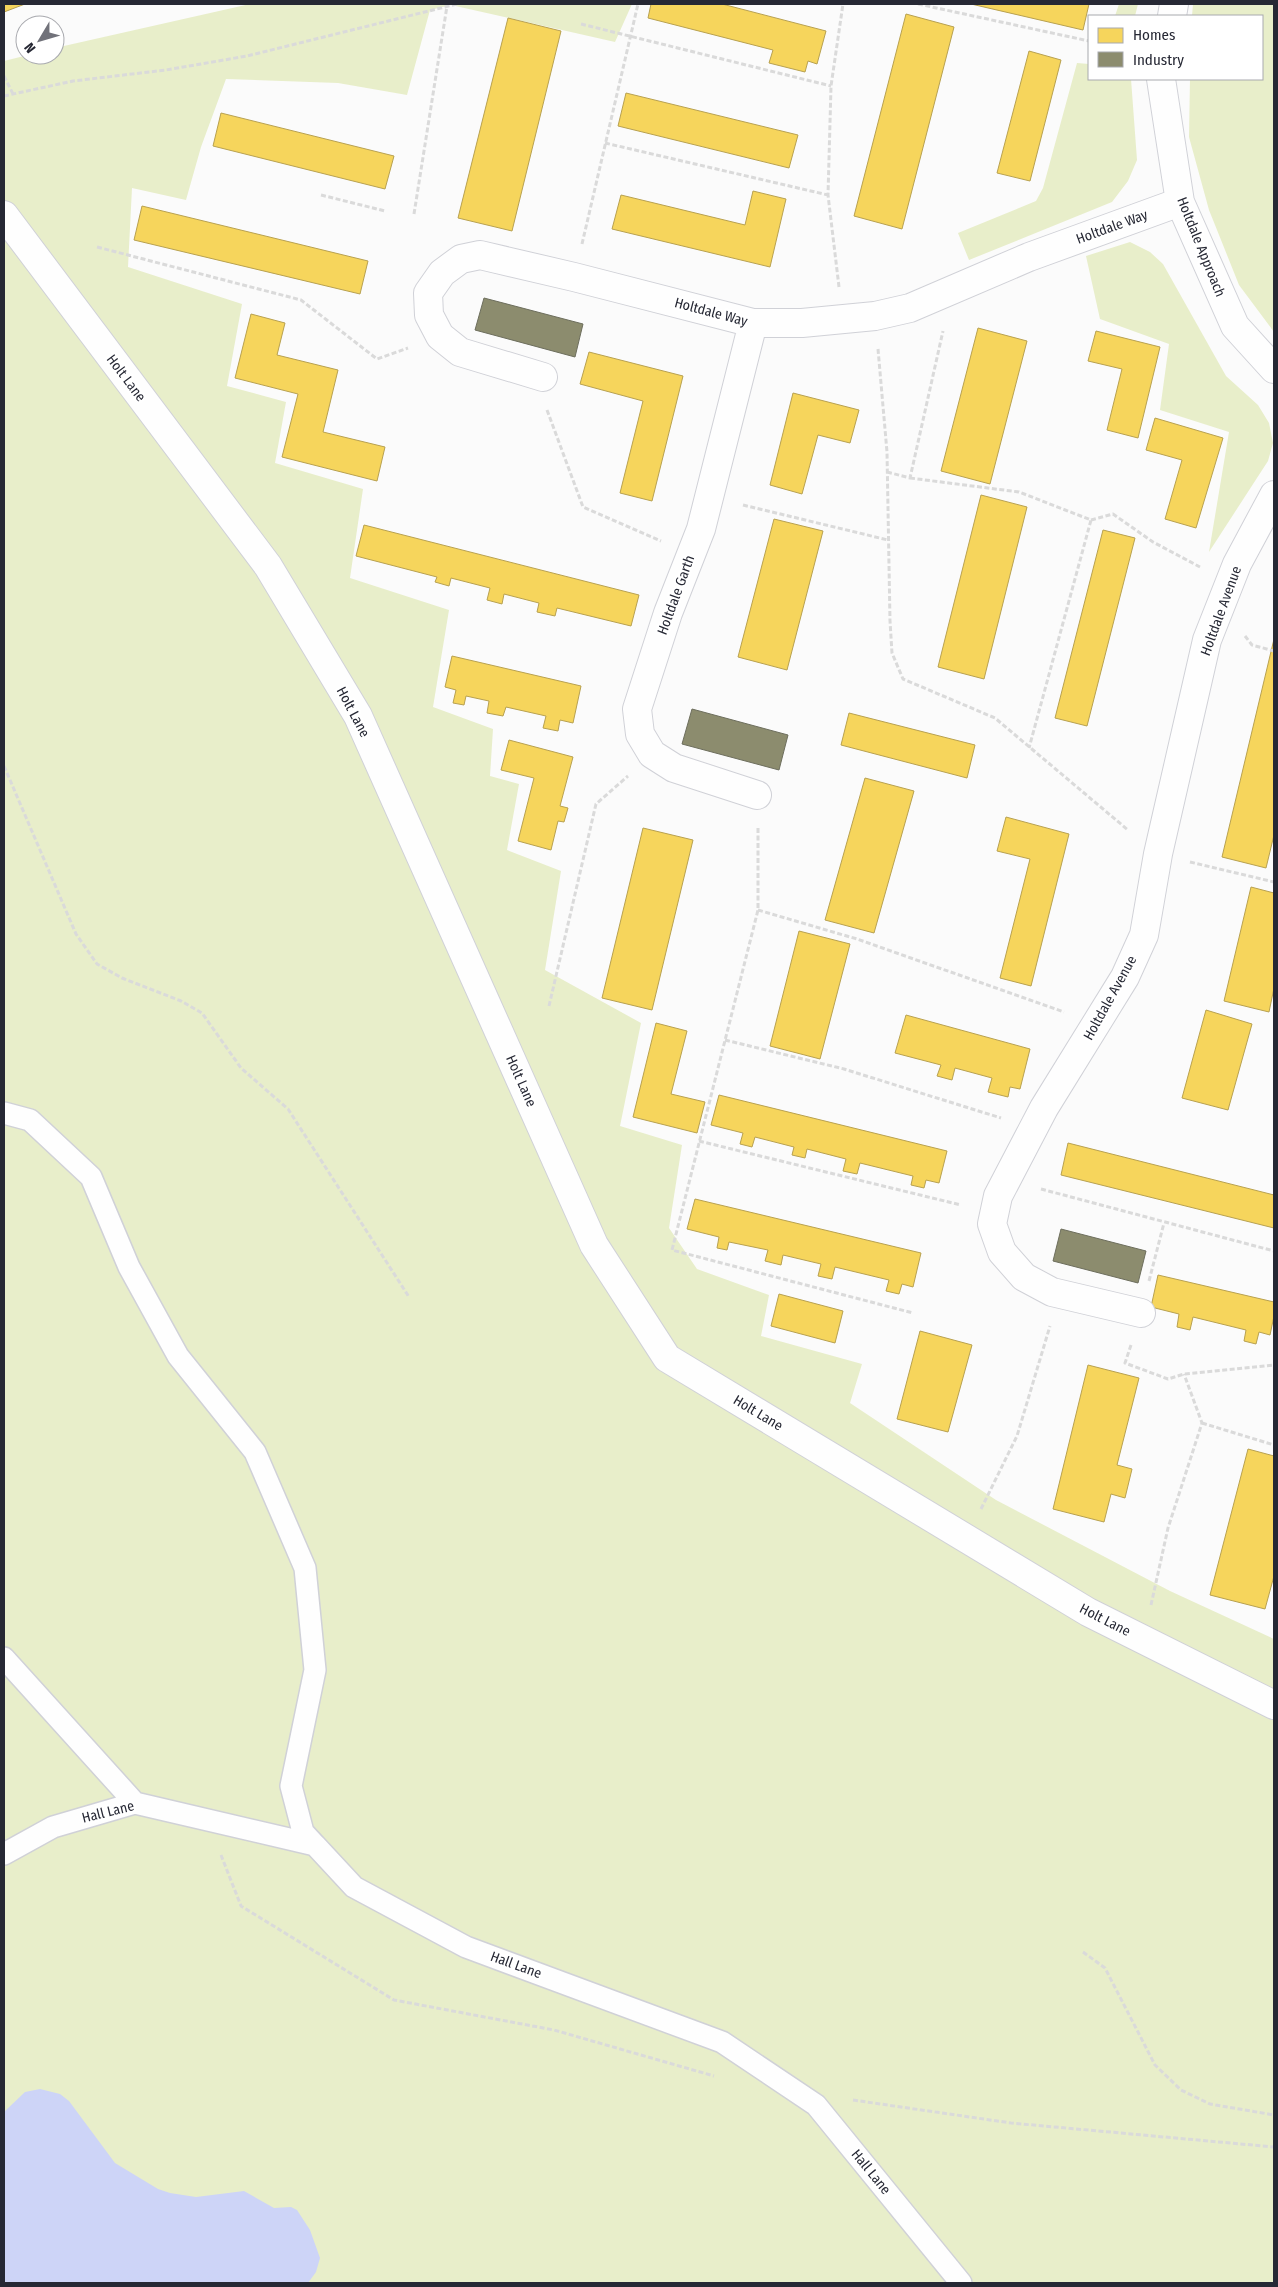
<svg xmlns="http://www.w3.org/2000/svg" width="1278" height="2287" font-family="'Fira Sans Condensed',sans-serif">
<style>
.green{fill:#e8eeca}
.water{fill:#cdd4f7}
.homes{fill:#f6d55c;stroke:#b8a150}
.industry{fill:#8c8c6e;stroke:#6d6e5d}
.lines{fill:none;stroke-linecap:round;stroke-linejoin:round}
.service-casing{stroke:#d0d1d7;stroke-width:24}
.minor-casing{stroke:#d0d1d7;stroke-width:30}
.path{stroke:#dadada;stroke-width:3;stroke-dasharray:5 2.5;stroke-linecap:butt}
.service{stroke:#fefefe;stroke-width:21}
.minor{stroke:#fefefe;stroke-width:28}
.labels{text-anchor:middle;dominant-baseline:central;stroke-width:5;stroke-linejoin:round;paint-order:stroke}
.street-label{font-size:14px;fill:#262834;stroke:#fff}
</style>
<rect width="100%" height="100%" fill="#fbfbfb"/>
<path class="green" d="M250 4H632L615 42 451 5 430 10 407 95 338 83 226 79 201 147 186 200 132 188 128 267 242 304 227 386 286 402 275 463 363 489 350 578 449 610 433 707 493 729 490 776 519 784 507 850 561 871 545 970 641 1023 620 1126 682 1145 669 1228 697 1269 769 1295 761 1336 862 1364 850 1403 996 1500 1170 1591 1274 1639V2283H4V61L28 55H55V48Z
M1119 4H1138L1135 16H1115Z
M1193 4H1274V332L1239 285 1209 210 1189 137 1190 79H1262V16H1192Z
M1077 63 1089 64V79H1131L1137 160 1128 181 1112 202 969 260 958 233 1036 201 1043 188Z
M1130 242 1150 252 1163 264 1226 376 1258 405 1269 423 1273 443 1268 461 1209 552 1229 432 1160 410 1169 344 1100 319 1086 256Z"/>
<path class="water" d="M40 2089 60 2094 69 2101 115 2163 158 2189 170 2193 196 2197 244 2191 274 2208 291 2207 297 2210 310 2230 320 2258 316 2272 308 2283H5L4 2112 25 2092Z"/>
<path class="homes" d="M4 4H25L4 12Z
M651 4H722L826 31 817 64 808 61 805 72 769 63 773 50 648 18Z
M971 4H1089L1083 30Z
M906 14 954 27 902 229 854 216Z
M508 18 561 31 512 231 458 218Z
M1029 51 1061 60 1030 181 997 173Z
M626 93 798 135 789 168 618 126Z
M221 113 394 156 385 189 213 146Z
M753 191 786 199 770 267 612 229 621 195 745 225Z
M142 206 368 261 360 294 134 240Z
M251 314 285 323 277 355 338 370 323 432 385 447 377 481 282 457 298 394 235 378Z
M978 328 1027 341 990 484 941 471Z
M1096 331 1160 347 1138 438 1107 430 1122 369 1088 361Z
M589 352 683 376 652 501 620 493 643 401 580 384Z
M793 393 859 410 850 443 818 435 802 494 770 485Z
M1155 418 1223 438 1196 528 1165 519 1182 460 1146 450Z
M981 495 1027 507 984 679 938 667Z
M774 519 823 531 787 670 738 657Z
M364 525 639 595 631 626 557 608 555 616 537 612 539 603 504 594 502 604 487 600 490 588 451 578 449 586 435 582 437 577 356 556Z
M1103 530 1135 538 1087 726 1055 718Z
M1274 639V835L1266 868 1222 857Z
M452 656 581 686 573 723 560 720 558 731 543 728 546 716 506 707 503 716 487 713 489 701 466 696 464 705 453 703 456 690 445 687Z
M849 713 975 745 967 778 841 745Z
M509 740 573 757 560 806 568 808 564 822 558 821 551 850 518 841 534 778 501 770Z
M865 778 914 791 874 933 825 920Z
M1006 817 1069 834 1031 986 1000 978 1030 859 997 851Z
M643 828 693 840 652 1010 602 998Z
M1251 887 1274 893V988L1269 1012 1224 1001Z
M799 931 850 944 820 1059 770 1046Z
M1206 1010 1252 1024 1228 1110 1182 1098Z
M906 1015 1030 1049 1020 1089 1010 1087 1008 1097 988 1092 992 1078 955 1068 952 1080 937 1076 941 1065 895 1053Z
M656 1023 687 1031 671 1094 705 1102 697 1133 633 1117Z
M719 1095 947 1151 939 1183 926 1180 924 1188 911 1185 913 1176 860 1163 857 1174 843 1171 846 1159 807 1149 805 1158 792 1155 794 1147 755 1137 752 1147 740 1144 743 1133 711 1125Z
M1068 1143 1274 1195V1228L1061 1175Z
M695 1199 921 1253 913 1287 902 1284 899 1294 886 1291 889 1280 835 1267 832 1279 818 1276 821 1264 783 1255 781 1265 765 1261 768 1250 729 1242 727 1250 717 1248 719 1237 687 1229Z
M1158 1275 1274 1302V1316L1270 1335 1259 1332 1256 1344 1244 1341 1246 1330 1193 1317 1190 1330 1177 1327 1179 1314 1151 1307Z
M779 1294 843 1311 835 1343 771 1326Z
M920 1331 972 1345 948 1432 897 1419Z
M1088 1365 1139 1378 1117 1465 1132 1469 1125 1498 1111 1494 1104 1522 1053 1509Z
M1248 1449 1274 1456V1576L1265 1609 1210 1595Z"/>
<path class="industry" d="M484 298 583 324 575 357 475 330Z
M692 709 788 735 779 770 682 744Z
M1061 1229 1146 1251 1138 1283 1053 1261Z"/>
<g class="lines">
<g class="service-casing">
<path id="service" d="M4 1113 30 1120 91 1177 129 1267 178 1356 255 1452 305 1568 315 1670 291 1786 303 1832 315 1845
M4 1658 135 1803
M4 1854 53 1827 135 1803 315 1845 354 1887 466 1947 722 2042 816 2105 961 2283"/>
</g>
<g class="minor-casing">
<path id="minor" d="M1172 16 1174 4
M1161 79 1180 202 1235 326 1274 369
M4 215 268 566 358 716 594 1245 667 1358 1088 1612 1274 1705
M753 323 701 529 668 613 637 709 640 734 652 754 674 768 757 795
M543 377 460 352 440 336 429 315 428 293 442 273 461 259 480 255 574 277 753 323H802L875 316 910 308 1029 257 1180 202
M1141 1313 1052 1292 1024 1277 1002 1252 992 1224 998 1196 1044 1108 1125 977 1144 935 1158 854 1207 640 1237 564 1274 495"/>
</g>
<path class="path" d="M918 4 1089 41
M581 24 831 86
M4 76 13 94
M4 96 73 81 166 70 247 56 457 4
M605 143 828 195
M321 195 385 211
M414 214 447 6
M582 244 638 4
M97 247 301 300 377 359 408 348
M839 287 828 195 831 86 843 4
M878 349 887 452 890 621 892 653 903 679 995 718 1128 830
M547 410 583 507 661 541
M887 472 910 478 943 331
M910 478 1019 492 1091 520 1029 748
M743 505 888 540
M1091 520 1113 514 1153 542 1200 567
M1245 636 1252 645 1274 651
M4 766 76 934 97 964 122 978 181 1001 202 1013 241 1068 288 1109 409 1297
M758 828V910L672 1250 913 1313
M1190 862 1274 882
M758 910 857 939 1064 1012
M549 1006 596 804 628 776
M725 1040 844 1069 1001 1118
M699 1141 961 1205
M1041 1189 1274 1251
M1149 1281 1164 1223
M1131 1345 1125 1363 1168 1379 1184 1374 1274 1365
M1202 1423 1274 1445
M981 1509 1017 1436 1050 1326
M1151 1605 1168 1528 1202 1423 1184 1374
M221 1855 241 1906 394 2000 554 2030 714 2076
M1083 1952 1105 1968 1155 2065 1181 2090 1210 2104 1274 2115
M853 2100 1011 2123 1274 2147"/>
<use href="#service" class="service"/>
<use href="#minor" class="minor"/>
</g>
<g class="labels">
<g class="street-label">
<text transform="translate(1112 227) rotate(-20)">Holtdale Way</text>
<text transform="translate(1201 247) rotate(68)">Holtdale Approach</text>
<text transform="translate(711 312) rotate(15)">Holtdale Way</text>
<text transform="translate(126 378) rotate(53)">Holt Lane</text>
<text transform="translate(676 595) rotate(-70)">Holtdale Garth</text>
<text transform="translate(1221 611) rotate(-70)">Holtdale Avenue</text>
<text transform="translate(353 712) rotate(62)">Holt Lane</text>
<text transform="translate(1110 998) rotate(-61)">Holtdale Avenue</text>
<text transform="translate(521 1081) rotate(66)">Holt Lane</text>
<text transform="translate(758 1413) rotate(31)">Holt Lane</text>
<text transform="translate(1105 1620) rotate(27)">Holt Lane</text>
<text transform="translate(108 1812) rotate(-14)">Hall Lane</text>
<text transform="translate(516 1965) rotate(20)">Hall Lane</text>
<text transform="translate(871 2172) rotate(51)">Hall Lane</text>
</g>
</g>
<rect width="1278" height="2287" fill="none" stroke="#262834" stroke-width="10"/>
<rect x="1088" y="15" width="175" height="65" fill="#ffffff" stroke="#a8a9ae"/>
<rect x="1098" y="28" width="25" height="15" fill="#f6d55c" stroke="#a8a9ae"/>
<text x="1133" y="40" font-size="15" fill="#262834">Homes</text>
<rect x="1098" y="52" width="25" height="15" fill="#8c8c6e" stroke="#a8a9ae"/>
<text x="1133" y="65" font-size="15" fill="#262834">Industry</text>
<g transform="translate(40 40) rotate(232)"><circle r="24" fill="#ffffff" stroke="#a8a9ae"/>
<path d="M0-4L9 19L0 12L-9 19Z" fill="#71727a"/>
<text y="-8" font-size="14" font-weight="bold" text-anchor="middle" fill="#262834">N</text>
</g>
</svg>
